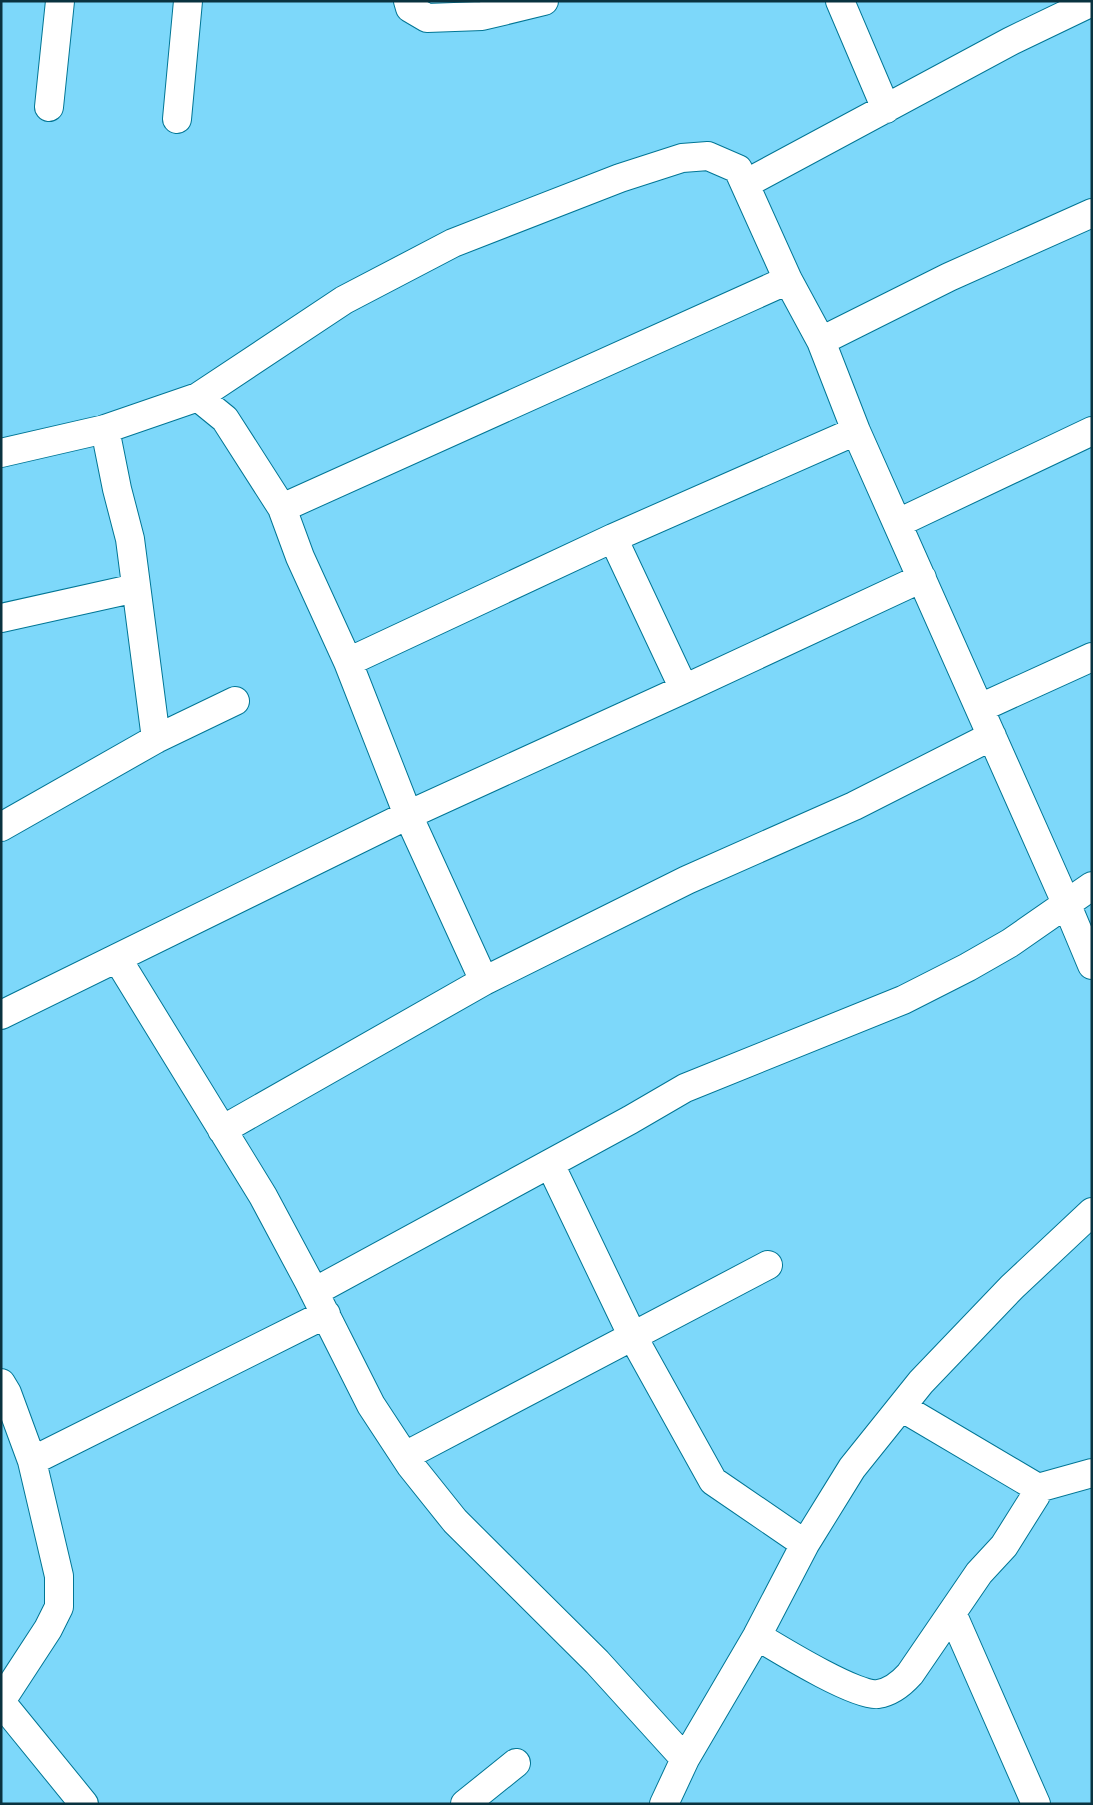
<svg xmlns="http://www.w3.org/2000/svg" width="1093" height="1805" font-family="'Golos Text',sans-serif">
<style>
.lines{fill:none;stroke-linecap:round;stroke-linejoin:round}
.minor-casing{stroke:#007695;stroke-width:30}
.minor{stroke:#fff;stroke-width:28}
</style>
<rect width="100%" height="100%" fill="#7dd8fa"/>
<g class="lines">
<g class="minor-casing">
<path id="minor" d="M408 1 410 8 427 18 482 16 544 1
M840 1 886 109
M49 107 60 1
M177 119 188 1
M745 184 1011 41 1092 2
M821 341 949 277 1092 213
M198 397 344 300 453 243 620 178 682 158 708 156 738 169 788 280 821 341 856 431 1066 903 1092 965
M105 429 117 489 130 539 156 739
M1 453 105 429 198 397 225 419 282 508 300 557 348 662 408 815 484 981 687 880 854 806 992 736
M282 508 788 280
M898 523 1092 431
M613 538 684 689
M1 618 136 588
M348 662 613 538 856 431
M980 708 1092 657
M1 827 156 739 235 701
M117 958 263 1196 309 1282 371 1405 411 1466 455 1521 597 1662 685 1759
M1 1015 408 815 684 689 922 578
M222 1130 484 981
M550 1164 633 1337 713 1481 805 1544
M314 1292 630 1120 685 1088 903 1000 968 967 1010 943 1092 886
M1 1383 7 1393 32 1461 59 1576V1607L48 1629 1 1701
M405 1456 768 1265
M32 1461 326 1314
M1038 1488 1092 1473
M952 1613 1036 1804
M757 1636C777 1648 858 1698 878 1694 891 1692 901 1684 910 1674L979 1573 1004 1546 1036 1495 1038 1488 901 1407
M1 1702 84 1804
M465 1804 516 1763
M664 1804 685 1759 757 1636 805 1544 852 1468 921 1382 1012 1287 1092 1212"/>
</g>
<use href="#minor" class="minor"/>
</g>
<rect width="1093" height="1805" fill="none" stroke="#0a3340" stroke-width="5"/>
</svg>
